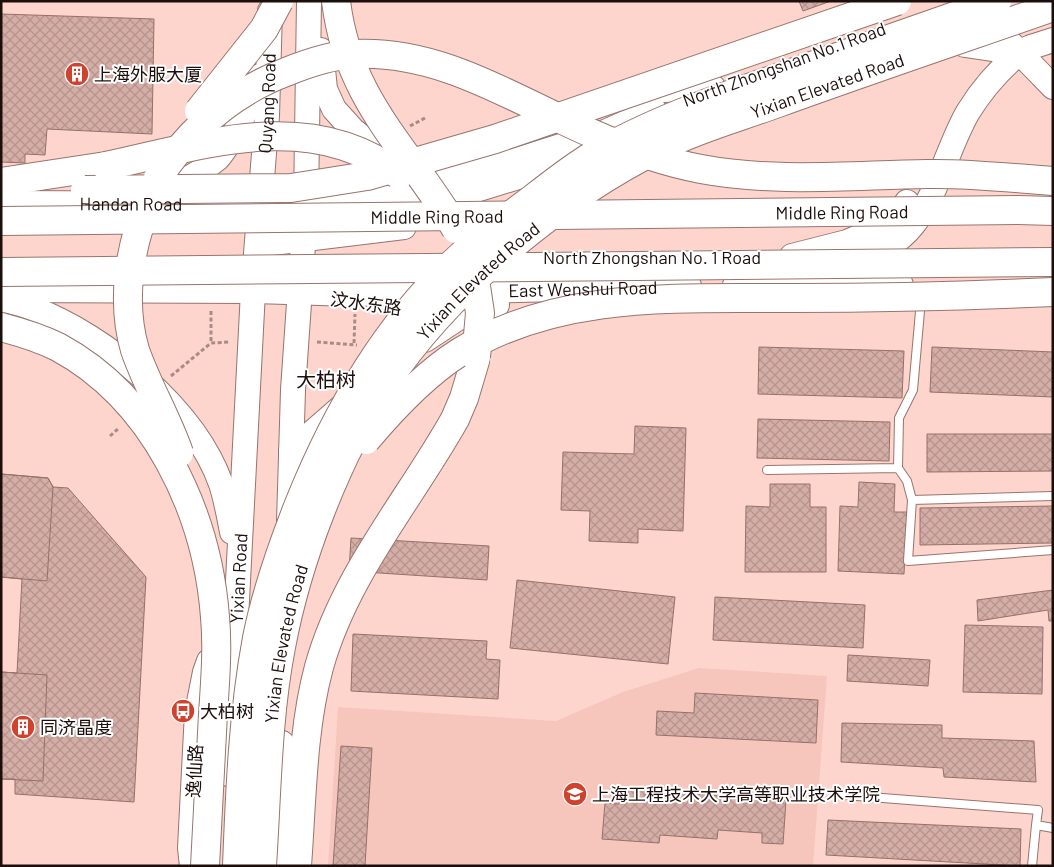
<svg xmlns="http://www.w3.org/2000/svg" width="1054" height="867" font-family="Barlow,'Noto Sans SC',sans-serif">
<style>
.built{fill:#f6c6bd}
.building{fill:url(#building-cross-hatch);stroke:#94716a}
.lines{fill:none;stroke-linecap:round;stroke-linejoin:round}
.lane-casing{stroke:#98746d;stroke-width:10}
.primary-casing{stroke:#98746d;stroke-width:26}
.highway-casing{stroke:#98746d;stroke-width:30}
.path{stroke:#a98b85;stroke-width:3;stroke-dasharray:4 2.5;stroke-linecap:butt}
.lane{stroke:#fff;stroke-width:8}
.primary{stroke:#fff;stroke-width:24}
.highway{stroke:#fff;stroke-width:28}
.highway-bridge-casing{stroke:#98746d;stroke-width:30;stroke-linecap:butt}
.highway-bridge{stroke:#fff;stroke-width:28}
.labels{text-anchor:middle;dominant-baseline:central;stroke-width:4;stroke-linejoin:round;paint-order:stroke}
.street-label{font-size:18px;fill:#1b0e0b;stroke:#fff}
.poi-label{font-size:18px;fill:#1b0e0b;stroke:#fff;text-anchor:start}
.quarter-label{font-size:20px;fill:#1b0e0b;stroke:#fff}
</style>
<defs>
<pattern id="building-cross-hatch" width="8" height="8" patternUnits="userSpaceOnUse" patternTransform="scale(1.25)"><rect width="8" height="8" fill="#d4aea6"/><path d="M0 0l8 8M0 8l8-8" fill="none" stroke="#b5948e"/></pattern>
</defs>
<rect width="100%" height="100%" fill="#fdd5cd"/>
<path class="built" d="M699 668 827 676 813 866H328L338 707 556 721 623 692Z"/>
<path class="building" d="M799 1H831L803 11Z
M1 14 154 19 152 134 47 129 45 155 25 154V163L1 162Z
M759 347 904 351 902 398 758 394Z
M932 347 1053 352V397L930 392Z
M758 419 890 422 889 461 757 458Z
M635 426 686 428 683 531 638 529V543L589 541 590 511 561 510 563 452 634 454Z
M927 434H1053V471L927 472Z
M1 474 48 478 53 487 68 488 146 577 134 802 15 794V779H1V672L17 673 22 579 1 577Z
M1 474 48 478 53 487 47 581 1 577Z
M859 482 895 484 894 512H907L904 574 838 571 840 506 858 507Z
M770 484H810V507H826V572H745L746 506 770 507Z
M1053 506V543L920 545V508Z
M351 538 489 546 487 580 349 571Z
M517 580 675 597 668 664 510 648Z
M1053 590V621H1049L1048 610 978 621 977 600Z
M715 597 865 605 863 648 713 640Z
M965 625 1043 627 1042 694 963 692Z
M353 634 487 641 486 659 500 660 498 699 351 691Z
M848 655 930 660 928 686 847 681Z
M1 672 47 675 43 781 1 779Z
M695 693 818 700 816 743 656 735 657 711 694 713Z
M842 723 942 725V738L1034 741 1036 782 944 777 943 768 841 762Z
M341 746 372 748 365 866H333Z
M621 789 786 800 783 844 762 843V833L718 830 717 839 660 835 659 843 602 839 605 803 619 804Z
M828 820 1021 829 1020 866 826 855Z"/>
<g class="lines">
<g class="lane-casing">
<path id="lane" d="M921 300 913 390 899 418 898 468 907 481 912 500 908 561 1053 550
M767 470 898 468
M912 500 1053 496
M844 795 1038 810 1036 825
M1032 866 1036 825 1053 828"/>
</g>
<g class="primary-casing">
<g id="primary">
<path d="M984 16 1053 87"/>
<path d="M965 45 1019 53"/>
<path d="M321 50 325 89 334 109 353 130 373 146 394 152"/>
<path d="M648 91 713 87"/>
<path d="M162 189C181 183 202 172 217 159 232 143 253 97 260 76"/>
<path id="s1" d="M1 203 261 204 360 198 476 172 526 157 605 132 654 110"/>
<path d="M389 210 479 189 554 166H582"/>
<path d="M257 245 404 227"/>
<path d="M850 255C929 255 937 165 968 112 981 91 999 70 1018 54 1026 47 1042 44 1053 40"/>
<path d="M792 256 847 242 891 223 907 202"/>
<path d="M735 285 787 273"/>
<path d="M772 285H901"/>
<path id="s2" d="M1 290 253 291 352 294 689 286"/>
<path d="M1 299C12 302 24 304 34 309 106 336 195 410 221 484 226 499 229 516 232 532"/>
<path d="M425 340 463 315 497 305"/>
<path d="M291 451 346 403"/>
<path d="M289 522 293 390 306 202 309 1"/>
<path id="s3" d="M228 774 253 291 267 116 270 11"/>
<path d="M192 866 190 848 197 712 205 672 209 661"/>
<path d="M278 866 282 743"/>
</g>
</g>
<g class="highway-casing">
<path id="highway" d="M1 182 106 166
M1018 210 1053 211
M297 866C302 800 302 730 319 667 345 574 409 501 455 419L464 398 475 361"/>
</g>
<path class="path" d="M410 126 427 117
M211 311V343
M317 342 357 345
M354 343 355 314
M171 376 211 343 230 342
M110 436 119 428"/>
<use href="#lane" class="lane"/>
<use href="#primary" class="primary"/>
<use href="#highway" class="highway"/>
<g class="highway-bridge-casing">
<g id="highway-bridge">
<path d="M336 1C348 101 408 148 456 229"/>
<path d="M199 111 264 29 279 1"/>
<path d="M106 166C204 145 311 107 399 175"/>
<path d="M158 178C190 129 231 93 286 72 308 63 331 55 355 54 442 50 515 100 591 133 625 148 664 162 701 169 775 183 853 175 927 174 969 173 1011 178 1053 181"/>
<path d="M85 190 291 188 367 176 495 139 897 1"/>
<path d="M148 203C129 248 121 303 135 350 147 385 167 418 179 453"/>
<path id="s4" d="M1 221 1018 210"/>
<path d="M473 266 480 313 476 357"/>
<path d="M1 272 1053 262"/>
<path d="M1 327C20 332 40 338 58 347 154 399 207 511 215 617 218 649 215 682 213 715 210 765 208 815 205 866"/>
<path d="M366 440C393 408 425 374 460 352 560 290 679 299 792 298 879 298 966 296 1053 292"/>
<path d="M237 866C240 789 243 713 257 638 266 592 282 547 299 504 336 412 387 323 461 256 483 235 507 218 531 200 549 186 568 171 587 159 649 122 719 98 786 75 857 50 927 26 997 1"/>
<path id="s5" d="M262 866C267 793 267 719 281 647 297 561 337 456 385 384 449 288 560 197 663 146 699 128 740 117 778 103 869 70 961 39 1053 7"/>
</g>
</g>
<use href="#highway-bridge" class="highway-bridge"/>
</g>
<defs>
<g id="building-disc" transform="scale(1.25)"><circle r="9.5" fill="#ce422e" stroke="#fff"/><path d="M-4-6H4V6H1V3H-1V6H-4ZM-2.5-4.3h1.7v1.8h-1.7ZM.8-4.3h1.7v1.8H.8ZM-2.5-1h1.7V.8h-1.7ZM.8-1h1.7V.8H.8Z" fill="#fff"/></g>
<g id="bus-disc" transform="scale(1.25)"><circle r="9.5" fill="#ce422e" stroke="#fff"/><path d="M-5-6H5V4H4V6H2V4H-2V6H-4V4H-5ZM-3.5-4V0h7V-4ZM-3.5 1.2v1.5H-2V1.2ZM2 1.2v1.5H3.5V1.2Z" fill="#fff"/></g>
<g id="school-disc" transform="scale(1.25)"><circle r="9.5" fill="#ce422e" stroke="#fff"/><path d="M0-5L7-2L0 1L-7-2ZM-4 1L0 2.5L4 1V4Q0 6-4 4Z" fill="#fff"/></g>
</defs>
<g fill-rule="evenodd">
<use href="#building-disc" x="77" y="74"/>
<use href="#bus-disc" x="183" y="711"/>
<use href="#building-disc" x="23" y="727"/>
<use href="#school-disc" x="575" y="794"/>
</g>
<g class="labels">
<g class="street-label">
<text transform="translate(784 64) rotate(-20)">North Zhongshan No.1 Road</text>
<text stroke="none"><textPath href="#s5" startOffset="1049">Yixian Elevated Road</textPath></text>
<text stroke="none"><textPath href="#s3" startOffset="672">Quyang Road</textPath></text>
<text stroke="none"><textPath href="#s1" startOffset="130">Handan Road</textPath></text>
<text stroke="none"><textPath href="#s4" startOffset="841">Middle Ring Road</textPath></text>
<text stroke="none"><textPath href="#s4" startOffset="436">Middle Ring Road</textPath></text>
<text x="652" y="257">North Zhongshan No. 1 Road</text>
<text stroke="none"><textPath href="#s5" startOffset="644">Yixian Elevated Road</textPath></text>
<text stroke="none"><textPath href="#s2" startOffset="582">East Wenshui Road</textPath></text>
<text transform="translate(366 303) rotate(8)">汶水东路</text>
<text stroke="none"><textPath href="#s3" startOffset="196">Yixian Road</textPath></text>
<text stroke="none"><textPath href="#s5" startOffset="224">Yixian Elevated Road</textPath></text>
<text transform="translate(194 771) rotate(-87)">逸仙路</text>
</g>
<g class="poi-label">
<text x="94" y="74">上海外服大厦</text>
<text x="200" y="711">大柏树</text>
<text x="40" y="727">同济晶度</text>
<text x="592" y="794">上海工程技术大学高等职业技术学院</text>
</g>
<g class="quarter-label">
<text x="326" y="379">大柏树</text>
</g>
</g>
<rect width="1054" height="867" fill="none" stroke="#1b0e0b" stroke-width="5"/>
</svg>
